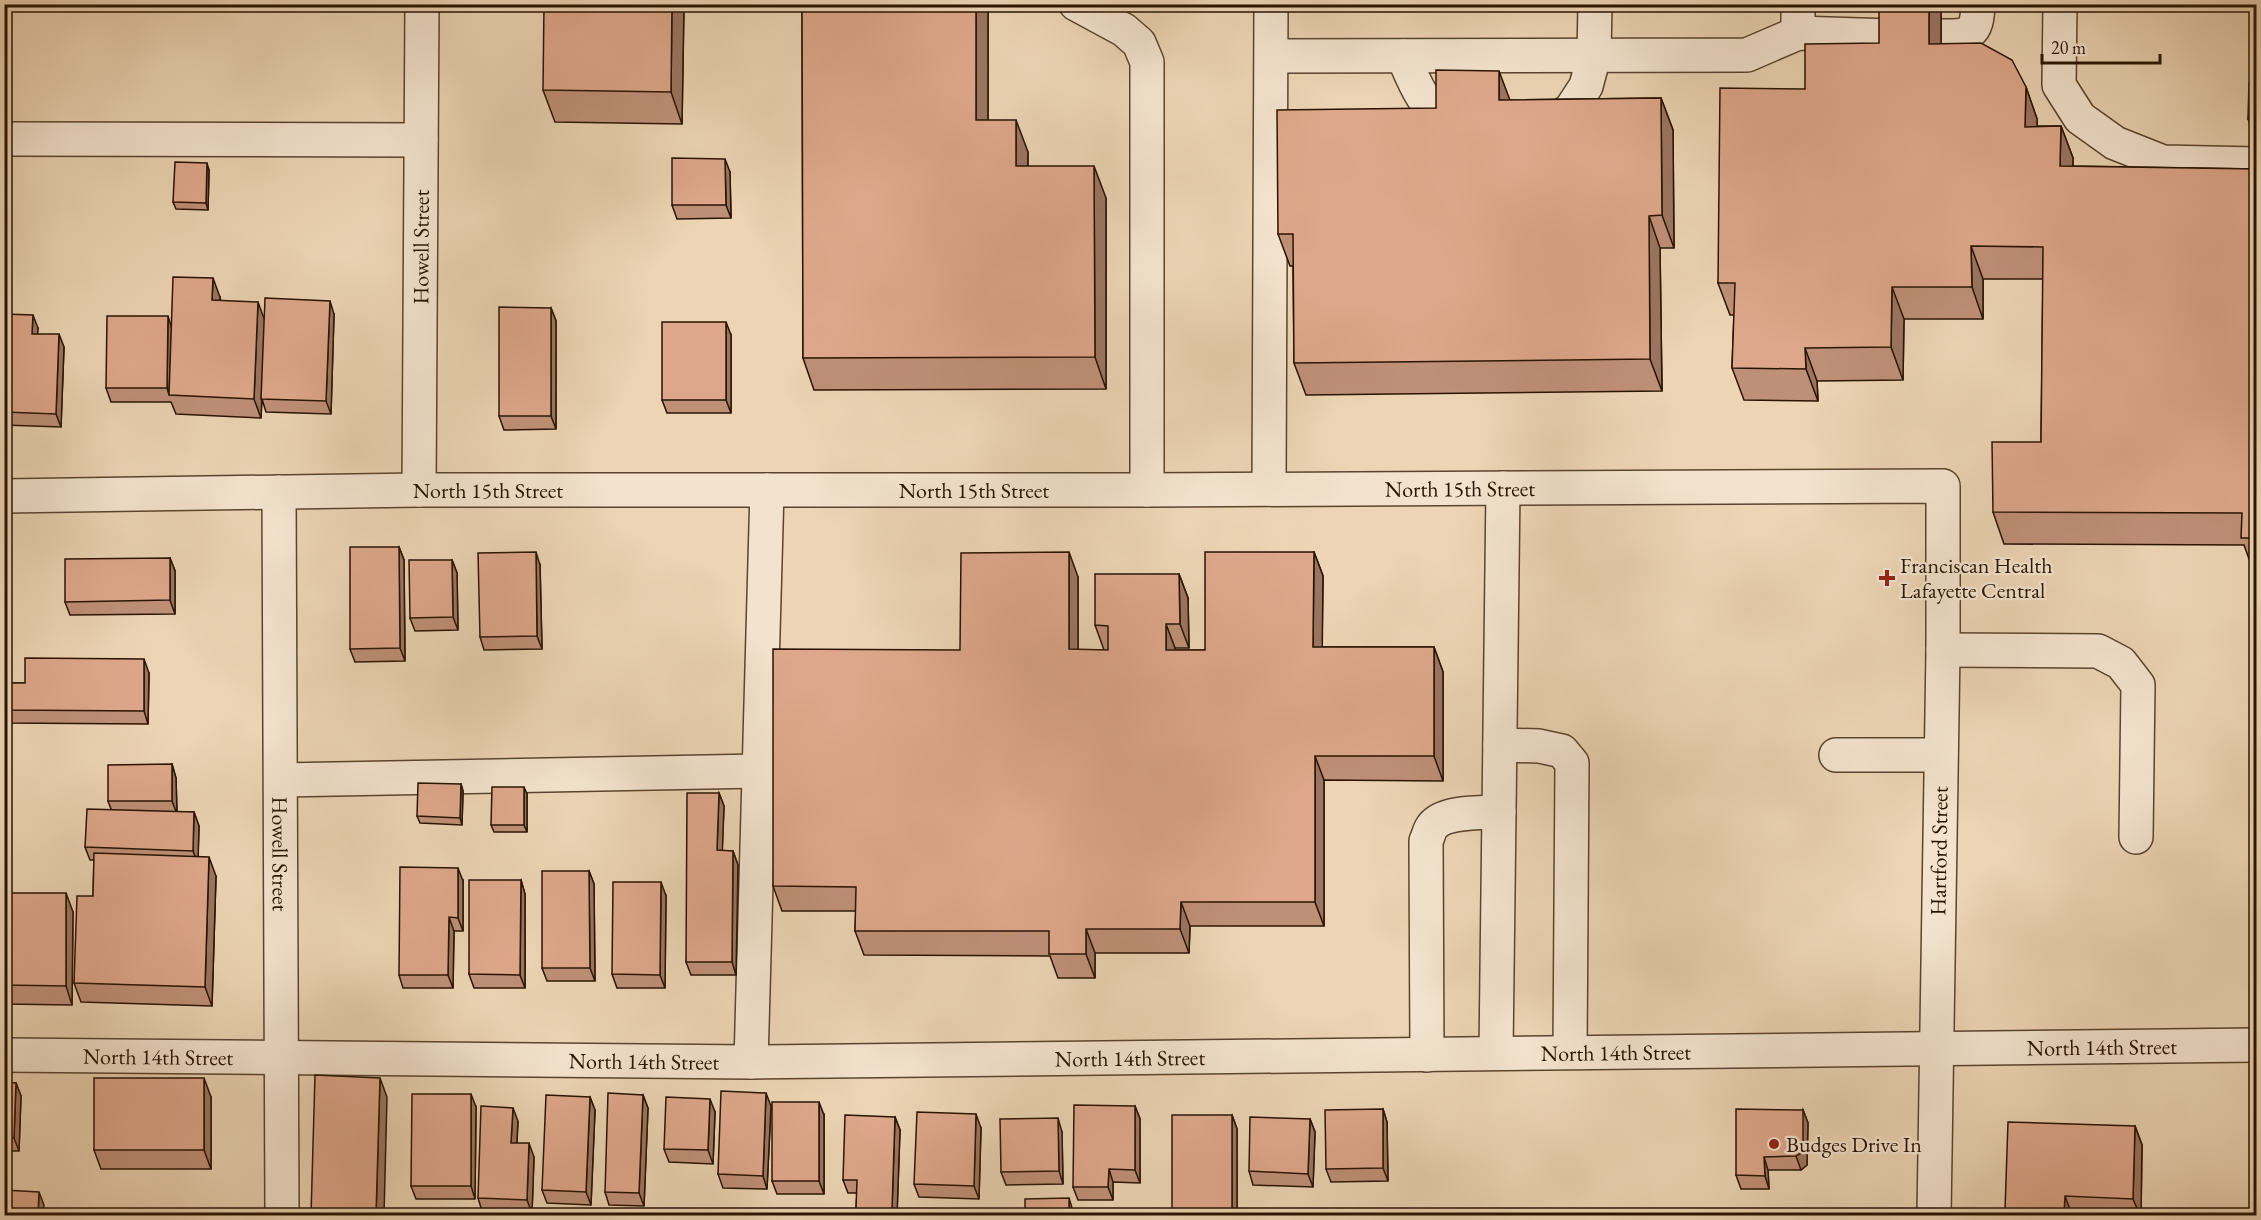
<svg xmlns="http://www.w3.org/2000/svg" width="2261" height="1220" font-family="'EB Garamond',serif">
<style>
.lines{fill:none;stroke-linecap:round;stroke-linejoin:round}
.minor-casing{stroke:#5a442e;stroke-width:36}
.minor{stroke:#f3e3ce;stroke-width:33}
.wall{fill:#bf9078;stroke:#291402;stroke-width:1.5}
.shaded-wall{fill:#9b7561;stroke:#291402;stroke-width:1.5}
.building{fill:#dea78b;stroke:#291402;stroke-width:1.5}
.poi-dot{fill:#8f2418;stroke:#f3e3ce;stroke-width:2}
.labels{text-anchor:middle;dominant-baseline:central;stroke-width:4.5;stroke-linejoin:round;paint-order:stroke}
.street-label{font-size:22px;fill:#291402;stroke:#f3e3ce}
.poi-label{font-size:22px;fill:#291402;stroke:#f3e3ce;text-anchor:start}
</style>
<rect width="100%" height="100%" fill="#ecd4b4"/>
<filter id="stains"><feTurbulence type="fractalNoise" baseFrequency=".00333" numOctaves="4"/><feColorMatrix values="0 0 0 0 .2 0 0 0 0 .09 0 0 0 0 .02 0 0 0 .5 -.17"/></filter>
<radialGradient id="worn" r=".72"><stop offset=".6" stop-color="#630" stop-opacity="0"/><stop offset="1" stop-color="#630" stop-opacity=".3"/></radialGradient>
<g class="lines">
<g class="minor-casing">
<g id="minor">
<path d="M1076 4 1124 30 1139 43 1147 62V490"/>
<path d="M2060 4 2059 85 2080 118 2115 143 2163 162 2256 164"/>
<path d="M1798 33V4"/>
<path d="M1941 36C1970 36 1977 35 1978 4"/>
<path d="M1272 56 1747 55 1798 33 1891 36"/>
<path d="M1403 56C1414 81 1423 107 1448 122"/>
<path d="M1543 121 1557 120 1571 109 1586 86 1594 56 1595 4"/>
<path d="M4 139 421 140"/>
<path d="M1269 489 1271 4"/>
<path id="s1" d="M419 490 422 4"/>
<path id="s2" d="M279 492 282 1216"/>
<path id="s3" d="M4 496 419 490H1147L1943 486V650L1934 1216"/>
<path d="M1943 650 2098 651 2121 663 2138 685 2136 837"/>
<path d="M1500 745 1539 746 1562 751 1572 763 1570 1052"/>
<path d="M1836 755H1941"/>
<path d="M281 780 759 771"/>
<path d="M1496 1053 1503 488"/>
<path id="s4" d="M4 1055 751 1062 2256 1045"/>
<path d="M1427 1055 1426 841C1428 837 1429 831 1432 827 1443 811 1481 813 1499 812"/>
<path d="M751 1062 767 490"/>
</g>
</g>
<use href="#minor" class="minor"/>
</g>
<path class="wall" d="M684 4 682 124 555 122 543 90Z
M802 4H987L988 8V120L1028 152V166L1106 198V389L814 390 803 358Z
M1941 11V44L2026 87 2037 119V126H2061L2073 158V166L2256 169V570H2253L2244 545 2004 544 1993 512 2041 442 2043 279H1983V319H1904L1903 380 1817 381 1818 401 1744 400 1732 368 1734 315H1730L1718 283 1805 89 1879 43Z
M2256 83V143L2248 119Z
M1661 98 1673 130 1674 248H1660L1662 391 1306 395 1294 363 1293 266H1290L1278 234 1436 108 1510 100Z
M209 170 208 210 176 209 173 202Z
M730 172 731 218 677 219 672 205Z
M220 297V300L264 319 334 314 331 414 266 412 262 399 261 418 176 414 171 402H111L106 388 171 326Z
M551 308 556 321V429L504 430 499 416Z
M4 314 38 328 37 334 64 347 61 427 4 425Z
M731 335V413H667L662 400Z
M399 547 404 560 405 661 355 662 350 649Z
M1314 552 1323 576 1322 647H1434L1443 672V781L1324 780V926H1190L1189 953H1095V978H1058L1050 956 864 955 855 931 856 911H782L773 886 960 650 1078 577V650H1104L1095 625 1179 574 1188 598 1189 648H1175V650H1205Z
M170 558 175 571V614L70 615 65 602Z
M452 560 457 573 458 630 415 631 410 618Z
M540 565 542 649 484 650 480 637Z
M149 673 148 724 4 723V683H25Z
M172 764 176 778 177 812H194L199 826 198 856 216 876 212 1006 81 1002 74 983 93 896 94 860H90L85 847 111 809 108 801Z
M461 784 463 791 462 825 420 823 417 816Z
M719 793 724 806 722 851H733L738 865 736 975H691L686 962Z
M527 794V832H494L491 825Z
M589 871 594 884 595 981H547L542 968Z
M521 880 525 894V988H474L469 974Z
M463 881V931H454L453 988H403L399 975Z
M4 893 73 912 72 1005 4 1004Z
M666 896 665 988H617L612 974Z
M4 1082 16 1083 21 1096 19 1151H4Z
M643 1095 648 1108 644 1206 609 1205 605 1192Z
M211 1097V1169H101L94 1150Z
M590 1097 595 1110 591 1205 547 1203 542 1190Z
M771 1106 767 1189 723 1188 718 1174Z
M1135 1106 1140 1119V1183L1113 1182V1200H1078L1073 1187Z
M476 1107 475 1199H416L411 1186Z
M1383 1109 1387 1122 1388 1181 1331 1182 1326 1169Z
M1803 1110 1808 1123 1807 1165 1801 1170H1768L1769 1189H1741L1736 1175Z
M715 1112 713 1164 669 1162 664 1149Z
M824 1115V1194H777L772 1181Z
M1232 1115 1237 1129V1215H1173L1172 1214Z
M895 1117 900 1130 897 1215H858L856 1209 857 1193H848L843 1180Z
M1310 1119 1315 1132 1313 1187 1253 1185 1249 1171Z
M518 1121 517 1143 534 1157 532 1213 482 1211 478 1198Z
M2135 1126 2142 1145 2141 1215H2007L2005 1210Z
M981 1128 979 1199 919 1197 914 1184Z
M1062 1132 1063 1184 1006 1185 1001 1172Z"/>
<path class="shaded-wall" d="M672 4H684L682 124 671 92Z
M976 4H987L988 8V152L976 120Z
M1929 4H1939L1941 11V76L1929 44Z
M1499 71 1511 103 1499 100Z
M2026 87 2037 119V159L2025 127Z
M1661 98 1673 130 1674 248 1662 215Z
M1016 120 1028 152 1027 198 1016 166Z
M2061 126 2073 158 2072 198 2060 166Z
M725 159 730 172 731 218 726 205Z
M207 163 209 170 208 210 206 203Z
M1094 166 1106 198V389L1095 357Z
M1649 216 1660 248 1662 391 1650 359Z
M1971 246 1983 279V319L1972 287Z
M213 278 220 297 219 319 212 300Z
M1892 287 1904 319 1903 380 1891 347Z
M330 301 334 314 331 414 326 401Z
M258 302 265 321 261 418 254 399Z
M551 308 556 321V429L551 416Z
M33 315 38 328 37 347 32 334Z
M168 316 172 329 169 395 167 388Z
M726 322 731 335V413L726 400Z
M59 334 64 347 61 427 56 414Z
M1805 348 1817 381 1818 401 1806 369Z
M399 547 404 560 405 661 400 648Z
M536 552 540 565 542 649 537 636Z
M1069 552 1078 577V674L1069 649Z
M1314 552 1323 576 1322 671 1313 647Z
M170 558 175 571V614L170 600Z
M452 560 457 573 458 630 453 617Z
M1179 574 1188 598 1189 648 1180 624Z
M1166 624 1175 648V674L1166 650Z
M1434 647 1443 672V781L1434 756Z
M144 659 149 673 148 724 144 711Z
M1315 756 1324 780V926L1315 902Z
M172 764 176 778 177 814 172 801Z
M461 784 463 791 462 825 460 818Z
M524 787 527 794V832L524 825Z
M719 793 724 806 722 863 717 850Z
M194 812 199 826 198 864 193 851Z
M733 851 738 865 736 975 732 962Z
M209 857 216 876 212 1006 205 987Z
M458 868 463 881V931L458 918Z
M589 871 594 884 595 981 590 968Z
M521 880 525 894V988L520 975Z
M661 882 666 896 665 988 660 975Z
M66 893 73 912 72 1005 66 986Z
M1181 902 1190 926 1189 953 1180 929Z
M449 917 454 931 453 988 448 975Z
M1086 929 1095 953V978L1086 954Z
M204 1078 211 1097V1169L204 1150Z
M380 1078 387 1097 384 1215H376Z
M16 1083 21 1096 19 1151 14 1138Z
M766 1093 771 1106 767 1189 763 1176Z
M471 1094 476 1107 475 1199 471 1186Z
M643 1095 648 1108 644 1206 639 1193Z
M590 1097 595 1110 591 1205 586 1192Z
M710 1099 715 1112 713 1164 708 1150Z
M819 1102 824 1115V1194L819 1181Z
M1135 1106 1140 1119V1183L1135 1170Z
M513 1108 518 1121 516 1156 511 1143Z
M1383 1109 1387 1122 1388 1181 1383 1168Z
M1803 1110 1808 1123 1807 1165 1801 1170 1796 1156Z
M976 1114 981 1128 979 1199 974 1186Z
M1232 1115 1237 1129V1215H1232Z
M895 1117 900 1130 897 1215H893L892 1210Z
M1058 1118 1062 1132 1063 1184 1059 1171Z
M1310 1119 1315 1132 1313 1187 1308 1174Z
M2135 1126 2142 1145 2141 1215H2140L2133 1199Z
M529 1143 534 1157 532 1213 527 1200Z
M1764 1157 1768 1170 1769 1189 1765 1176Z
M1109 1169 1113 1182V1200L1108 1187Z
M39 1192 44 1205 43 1215H38Z
M2065 1196 2072 1215H2065L2064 1213Z
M1069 1198 1073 1211 1074 1215H1069Z"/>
<path class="building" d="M544 4H672L671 92 543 90Z
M802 4H976V120H1016V166H1094L1095 357 803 358Z
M1879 4H1929V44L1981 43 2012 60 2026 87 2025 127 2061 126 2060 166 2256 169V538H2241L2242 513 1993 512 1992 442H2041L2043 247 1971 246 1972 287H1892L1891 347 1805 348 1806 369 1732 368 1735 283H1718L1720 88 1805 89V44L1879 43Z
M1436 70 1499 71V100L1661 98 1662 215 1649 216 1650 359 1294 363 1293 234H1278L1277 110 1436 108Z
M2249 83H2256V119H2248Z
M672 158 725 159 726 205H672Z
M175 162 207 163 206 203 173 202Z
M173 277 213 278 212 300 258 302 254 399 169 395Z
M265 298 330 301 326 401 261 399Z
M499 307 551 308V416H499Z
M4 314 33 315 32 334H59L56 414 4 412Z
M107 316H168L167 388H106Z
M662 322H726V400H662Z
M350 547H399L400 648 350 649Z
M536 552 537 636 480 637 478 553Z
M1069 552V649L1108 650V626L1095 625V574H1179L1180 624H1166V650H1205V552H1314L1313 647H1434V756H1315V902H1181L1180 929H1086V954H1049V931H855L856 887 773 886V649L960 650 961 553Z
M170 558V600L65 602V559Z
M409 560H452L453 617 410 618Z
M25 658 144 659V711L4 710V683H25Z
M172 764V801H108V765Z
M418 783 461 784 460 818 417 816Z
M492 787H524V825H491Z
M687 793H719L717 850 733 851 732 962H686Z
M87 809 194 812 193 851 85 847Z
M94 853 209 857 205 987 74 983 77 896H93Z
M400 867 458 868V918L449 917 448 975H399Z
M542 871H589L590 968H542Z
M469 880H521L520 975 469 974Z
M613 882H661L660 975 612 974Z
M4 893H66V986L4 985Z
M315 1075 380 1078 376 1215H311Z
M94 1078H204V1150H94Z
M4 1082 16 1083 14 1138H4Z
M721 1091 766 1093 763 1176 718 1174Z
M608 1093 643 1095 639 1193 605 1192Z
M412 1094H471V1186H411Z
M546 1095 590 1097 586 1192 542 1190Z
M666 1097 710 1099 708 1150 664 1149Z
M772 1102H819V1181H772Z
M1074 1105 1135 1106V1170L1109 1169 1108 1187H1073Z
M481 1106 513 1108 511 1143H529L527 1200 478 1198Z
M1383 1109V1168L1326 1169 1325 1110Z
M1736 1109 1803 1110V1152L1796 1156 1764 1157 1765 1176 1736 1175Z
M917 1112 976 1114 974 1186 914 1184Z
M845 1115 895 1117 892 1210 856 1209 857 1180H843Z
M1172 1115H1232V1214H1172Z
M1250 1117 1310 1119 1308 1174 1249 1171Z
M1058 1118 1059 1171 1001 1172 1000 1119Z
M2008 1122 2135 1126 2133 1199 2065 1196 2064 1213 2005 1210Z
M4 1190 39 1192 38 1215H4Z
M1069 1198V1215H1025V1199Z
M544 1209H564L563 1215H544Z"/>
<g class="poi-dot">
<path d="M1884 569h6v6h6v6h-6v6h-6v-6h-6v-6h6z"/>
<circle cx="1774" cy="1144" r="6"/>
</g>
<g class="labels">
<g class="street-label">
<text stroke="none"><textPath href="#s1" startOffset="243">Howell Street</textPath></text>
<text stroke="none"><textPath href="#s3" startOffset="1456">North 15th Street</textPath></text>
<text stroke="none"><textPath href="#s3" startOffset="484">North 15th Street</textPath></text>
<text stroke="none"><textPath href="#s3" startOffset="970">North 15th Street</textPath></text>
<text transform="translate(1939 851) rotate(-89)">Hartford Street</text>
<text stroke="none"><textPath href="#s2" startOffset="362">Howell Street</textPath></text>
<text stroke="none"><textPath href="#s4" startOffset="2098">North 14th Street</textPath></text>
<text stroke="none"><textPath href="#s4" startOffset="1612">North 14th Street</textPath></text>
<text stroke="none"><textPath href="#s4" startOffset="154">North 14th Street</textPath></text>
<text stroke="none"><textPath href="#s4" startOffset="1126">North 14th Street</textPath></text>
<text stroke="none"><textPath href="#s4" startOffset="640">North 14th Street</textPath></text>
</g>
<g class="poi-label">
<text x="1900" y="565">Franciscan Health<tspan x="1900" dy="25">Lafayette Central</tspan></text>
<text x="1786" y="1144">Budges Drive In</text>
</g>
</g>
<rect width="2261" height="1220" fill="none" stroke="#ecd4b4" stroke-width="24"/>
<rect x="6" y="6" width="2249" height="1208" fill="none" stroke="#291402" stroke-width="3"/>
<rect x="12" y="12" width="2237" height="1196" fill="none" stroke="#291402" stroke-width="1.5"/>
<path d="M2042 54v9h118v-9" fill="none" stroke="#291402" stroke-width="3"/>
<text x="2051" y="54" font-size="18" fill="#291402" stroke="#f3e3ce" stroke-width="4.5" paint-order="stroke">20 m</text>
<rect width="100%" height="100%" filter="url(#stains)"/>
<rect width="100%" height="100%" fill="url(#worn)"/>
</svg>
